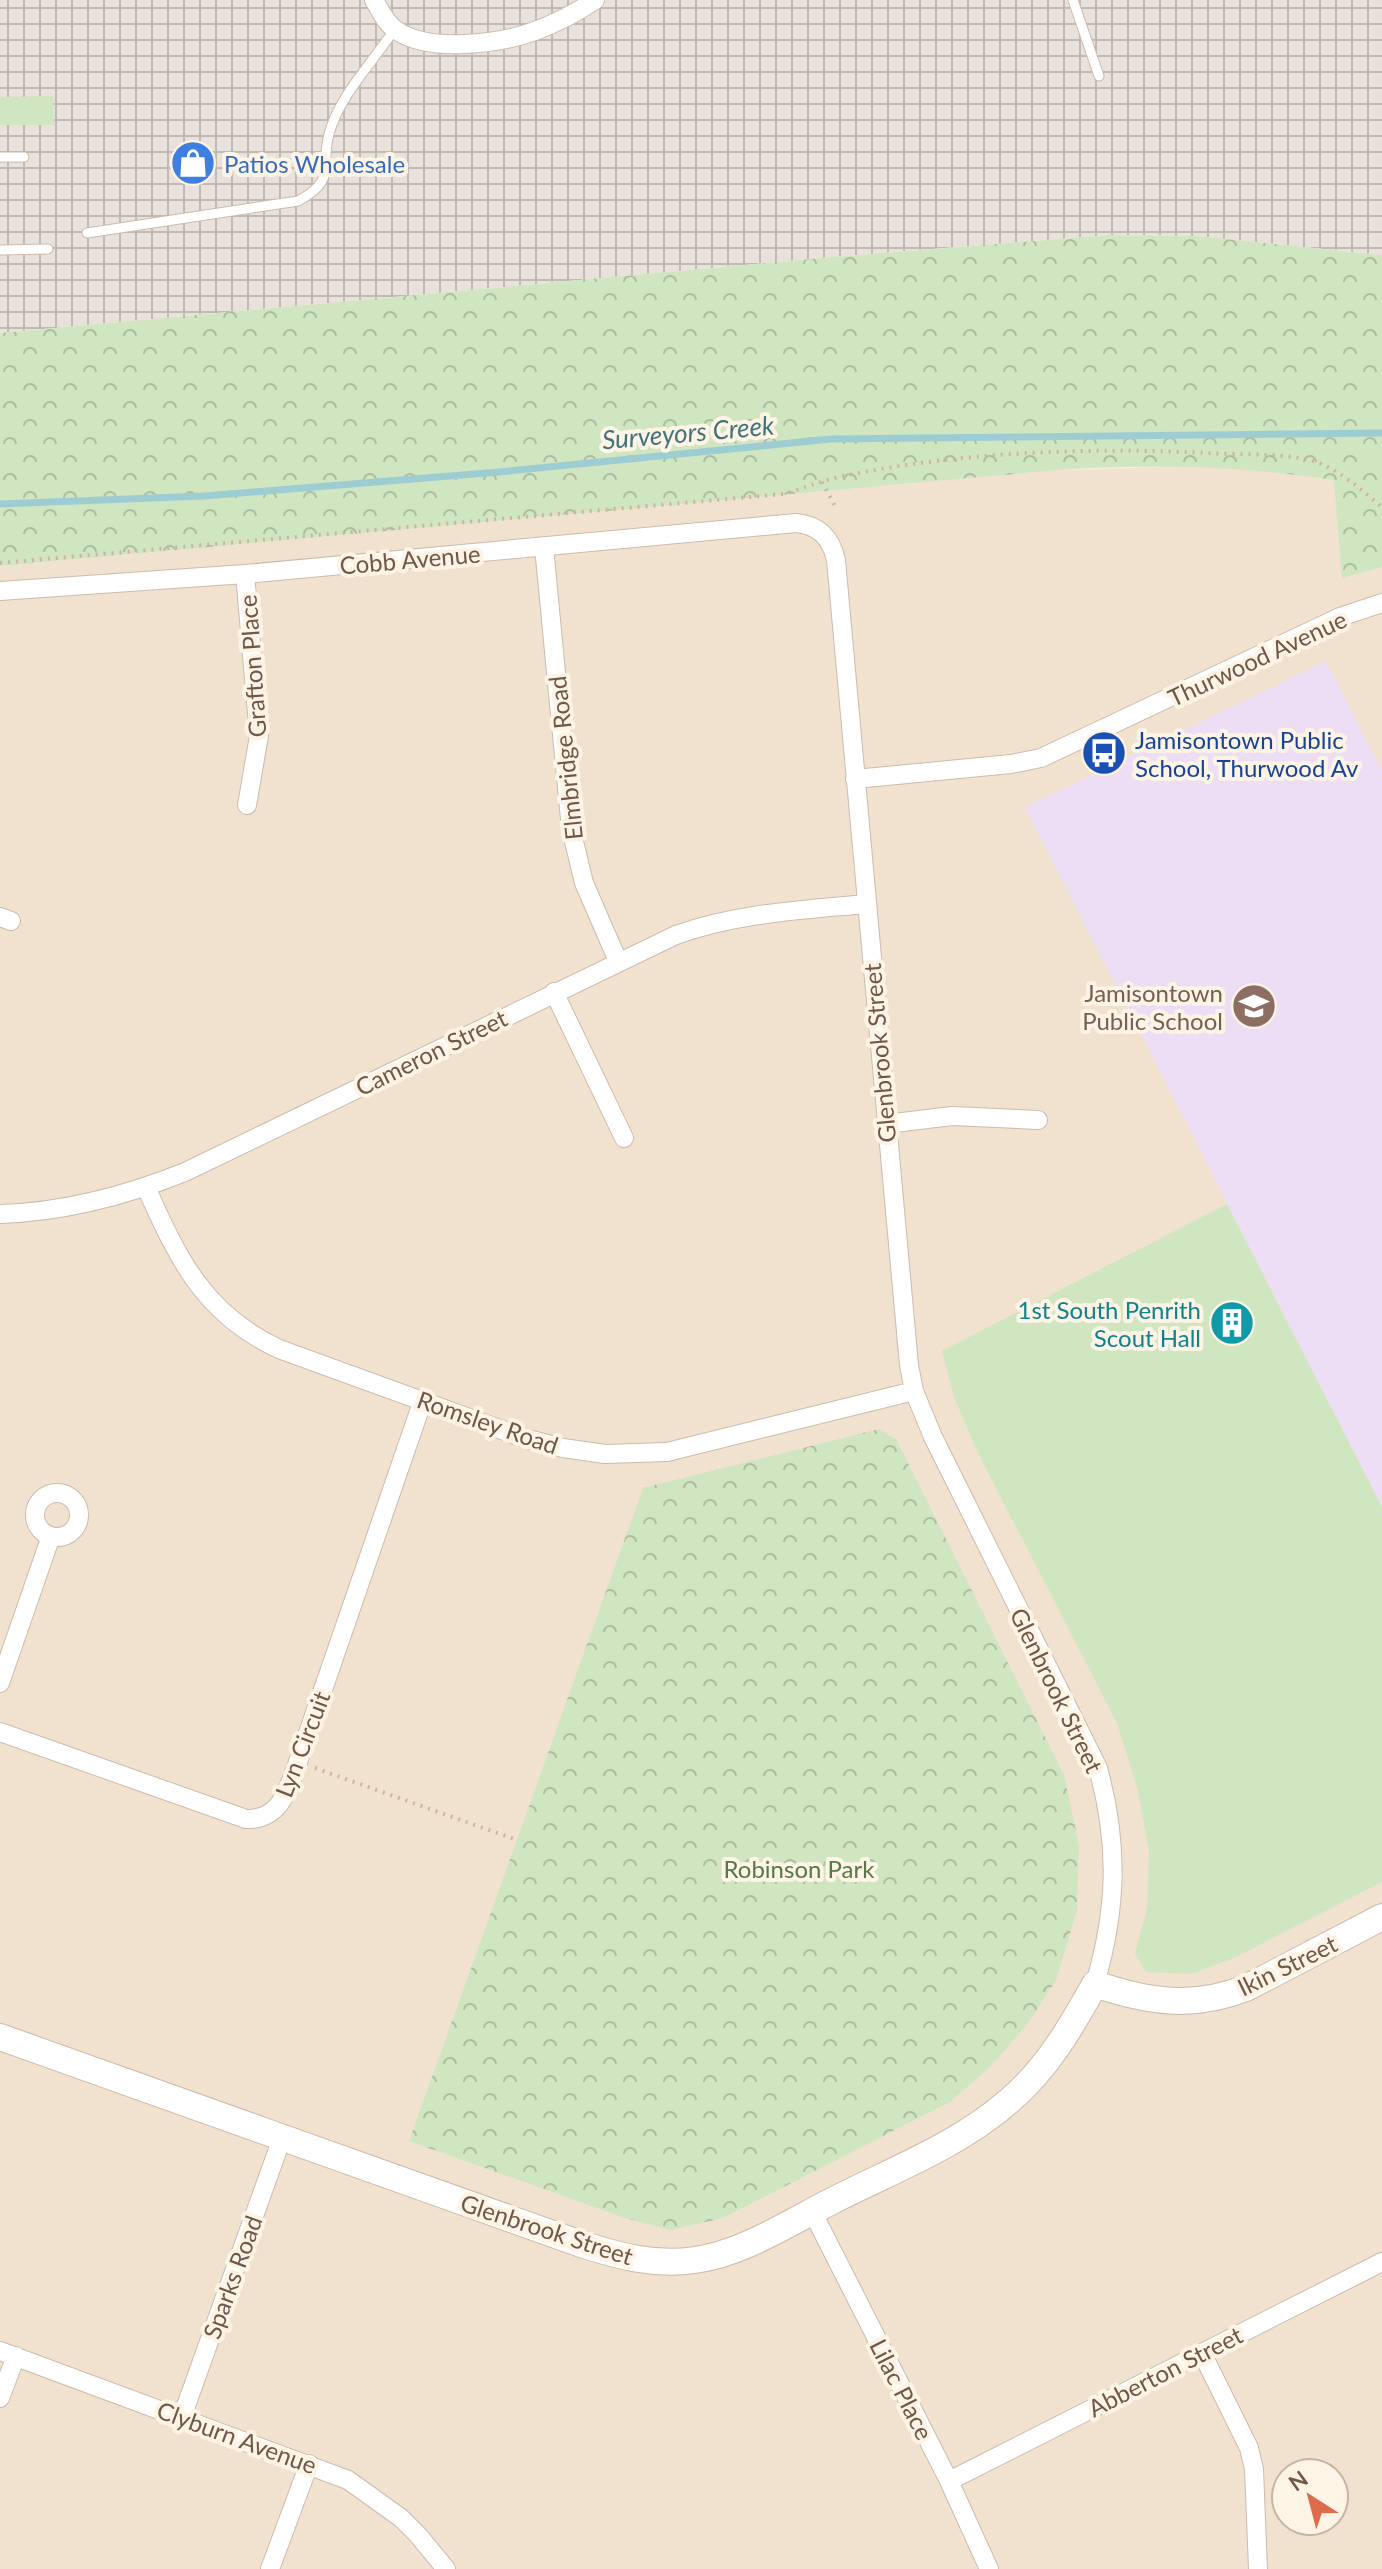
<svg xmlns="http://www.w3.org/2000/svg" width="1382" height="2569" font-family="Lato,sans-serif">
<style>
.residential{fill:#f1e2d0;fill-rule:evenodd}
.industrial{fill:url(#industrial-grid)}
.education{fill:#eddef6}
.grass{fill:#d0e6c1}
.park{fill:url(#park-crowns)}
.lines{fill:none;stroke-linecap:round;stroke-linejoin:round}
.stream{stroke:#9eccd3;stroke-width:7}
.lane-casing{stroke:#cdbaab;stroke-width:11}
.street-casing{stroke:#cdbaab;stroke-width:20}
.secondary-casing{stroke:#cfb9a9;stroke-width:28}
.path{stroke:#d2b29e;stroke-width:4;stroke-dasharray:2 6;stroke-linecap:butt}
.lane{stroke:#fff;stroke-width:9}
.street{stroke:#fff;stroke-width:18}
.secondary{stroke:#fff;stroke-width:26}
.labels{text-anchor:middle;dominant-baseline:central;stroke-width:8;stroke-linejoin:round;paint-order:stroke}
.shop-label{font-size:24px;fill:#366cbe;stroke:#fef4e6;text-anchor:start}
.street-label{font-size:24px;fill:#70574a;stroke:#fef4e6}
.transit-label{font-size:24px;fill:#164399;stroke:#fef4e6;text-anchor:start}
.education-label{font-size:24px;fill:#785e54;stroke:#fef4e6;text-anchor:end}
.culture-label{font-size:24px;fill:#0d838f;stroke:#fef4e6;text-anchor:end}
.park-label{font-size:24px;fill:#557a45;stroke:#fef4e6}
.water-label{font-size:26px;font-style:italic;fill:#42737b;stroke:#fef4e6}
</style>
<defs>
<pattern id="industrial-grid" width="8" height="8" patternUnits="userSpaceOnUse" patternTransform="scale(2)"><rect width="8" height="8" fill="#e9e2dc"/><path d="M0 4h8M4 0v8" fill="none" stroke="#c1bab4"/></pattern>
<pattern id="park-crowns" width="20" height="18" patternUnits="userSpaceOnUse" patternTransform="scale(2)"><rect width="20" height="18" fill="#d0e6c1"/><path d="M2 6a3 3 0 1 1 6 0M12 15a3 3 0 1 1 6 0" fill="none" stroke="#adbd9f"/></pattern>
</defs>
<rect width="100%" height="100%" fill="#faf0e1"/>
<path class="residential" d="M1202 466 1278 472 1335 480 1342 577 1382 567V2569H0V566L1058 470ZM1286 2473H1334V2521H1286Z"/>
<path class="industrial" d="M0 0H1382V255L1197 236 1109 235 832 257 0 333Z"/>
<path class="education" d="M1326 661 1382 771V1507L1025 807Z"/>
<path class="grass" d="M53 96 54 125H0V97Z
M1227 1204 1382 1507V1882L1234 1958 1192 1974 1146 1972 1135 1954 1147 1908 1149 1852 1138 1791 1117 1723 978 1453 954 1397 942 1351Z"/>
<path class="park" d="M1109 235 1197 236 1382 255V567L1342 578 1334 480C1241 466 1153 464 1058 470L0 566V333L832 257Z
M879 1429 896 1439 1064 1775 1079 1846 1077 1910 1056 1980 1026 2026 990 2067 950 2102 723 2218 670 2230 625 2218 409 2141 643 1488Z"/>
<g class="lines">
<path class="stream" d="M0 504 204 496 499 472 831 439 1382 433"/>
<g class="lane-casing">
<path id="lane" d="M1073 0 1099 76
M0 157H24
M87 233 298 201C337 180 320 169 329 134 339 96 373 62 394 30
M0 250 48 249"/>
</g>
<g class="street-casing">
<path id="street" d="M374 0C380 10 386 24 396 30 427 53 500 44 535 31 556 23 576 13 595 0
M544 547 571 829 584 883 618 961
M245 574 259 736 247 805
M0 591 245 574 796 523C819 525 831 538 836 560L909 1365 914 1391 933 1437 1098 1768C1119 1845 1117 1908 1095 1984
M855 779 1011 764 1041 758 1340 617 1382 603
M0 917 11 921
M554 992 624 1138
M886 1124 952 1116 1038 1120
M146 1187C178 1259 204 1314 279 1349L524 1438 563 1448 605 1454 667 1452 914 1391
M0 1214C65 1212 125 1196 185 1172L676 935C737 913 802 910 866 904
M35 1515a22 22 0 1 1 44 0a22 22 0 1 1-44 0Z
M0 1683 51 1536
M0 1732 246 1819C281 1820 288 1789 298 1762L423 1400
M812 2211 949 2481 989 2569
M0 2351 348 2480 401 2518 418 2535 446 2569
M1202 2353 1249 2448 1254 2469 1258 2569
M0 2398 16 2356
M182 2417 282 2138
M949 2481 1382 2262
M270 2569 309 2464"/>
</g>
<g class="secondary-casing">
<path id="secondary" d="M0 2037 581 2244C619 2256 654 2266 695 2260 744 2253 790 2222 834 2200 893 2170 959 2145 1009 2101 1047 2069 1071 2027 1095 1984 1148 2002 1193 2009 1246 1988L1382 1917"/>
</g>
<path class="path" d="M822 482 835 506
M0 563 784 494C804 488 823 480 843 476 962 452 1086 447 1208 453 1239 455 1274 453 1305 459 1335 465 1359 488 1382 507
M315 1768 517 1840"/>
<use href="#lane" class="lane"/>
<use href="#street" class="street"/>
<use href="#secondary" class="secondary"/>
</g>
<defs>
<g id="shop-disc" transform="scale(2.3)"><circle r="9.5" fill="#3f7fe0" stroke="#fef4e6"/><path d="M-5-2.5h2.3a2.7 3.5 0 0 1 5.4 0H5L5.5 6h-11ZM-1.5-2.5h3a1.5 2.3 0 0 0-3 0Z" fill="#fff"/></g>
<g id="bus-disc" transform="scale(2.3)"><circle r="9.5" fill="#1a4fb4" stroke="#fef4e6"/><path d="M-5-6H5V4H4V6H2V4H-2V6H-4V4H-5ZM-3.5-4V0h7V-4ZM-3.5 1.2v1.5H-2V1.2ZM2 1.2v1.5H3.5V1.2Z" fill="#fff"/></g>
<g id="school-disc" transform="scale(2.3)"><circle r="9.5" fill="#8d6e63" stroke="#fef4e6"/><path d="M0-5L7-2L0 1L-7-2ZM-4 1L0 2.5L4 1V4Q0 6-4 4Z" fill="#fff"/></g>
<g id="building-disc" transform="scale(2.3)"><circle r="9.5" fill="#0f9aa8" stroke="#fef4e6"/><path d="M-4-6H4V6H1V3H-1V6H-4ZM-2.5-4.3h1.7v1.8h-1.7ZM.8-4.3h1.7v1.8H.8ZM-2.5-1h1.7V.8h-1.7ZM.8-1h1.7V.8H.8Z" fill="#fff"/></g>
</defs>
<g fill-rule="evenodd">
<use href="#shop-disc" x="193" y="163"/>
<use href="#bus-disc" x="1104" y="753"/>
<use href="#school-disc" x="1254" y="1006"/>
<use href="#building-disc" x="1232" y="1323"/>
</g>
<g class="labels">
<g class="shop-label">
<text x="224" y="163">Patios Wholesale</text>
</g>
<g class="street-label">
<text transform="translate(410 559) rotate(-5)">Cobb Avenue</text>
<text transform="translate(1257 658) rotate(-25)">Thurwood Avenue</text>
<text transform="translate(252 666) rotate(-94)">Grafton Place</text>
<text transform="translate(565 758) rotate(-96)">Elmbridge Road</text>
<text transform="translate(431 1052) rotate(-26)">Cameron Street</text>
<text transform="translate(879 1053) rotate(-95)">Glenbrook Street</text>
<text transform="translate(488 1422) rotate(19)">Romsley Road</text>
<text transform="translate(1057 1690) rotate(64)">Glenbrook Street</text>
<text transform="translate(302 1744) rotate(-69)">Lyn Circuit</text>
<text transform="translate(1287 1965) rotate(-26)">Ikin Street</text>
<text transform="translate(547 2229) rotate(18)">Glenbrook Street</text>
<text transform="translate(232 2277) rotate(-70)">Sparks Road</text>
<text transform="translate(1165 2371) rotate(-27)">Abberton Street</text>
<text transform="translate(902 2389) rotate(63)">Lilac Place</text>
<text transform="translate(237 2437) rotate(20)">Clyburn Avenue</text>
</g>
<g class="transit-label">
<text x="1135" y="739">Jamisontown Public<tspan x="1135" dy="28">School, Thurwood Av</tspan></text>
</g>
<g class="education-label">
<text x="1223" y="992">Jamisontown<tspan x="1223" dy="28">Public School</tspan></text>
</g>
<g class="culture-label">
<text x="1201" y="1309">1st South Penrith<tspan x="1201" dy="28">Scout Hall</tspan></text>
</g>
<g class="park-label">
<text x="799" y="1868">Robinson Park</text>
</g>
<g class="water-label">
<text transform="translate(688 432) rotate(-5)">Surveyors Creek</text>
</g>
</g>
<g transform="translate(1310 2497) rotate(324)"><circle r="38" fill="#fef4e6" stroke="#c5b5a8" stroke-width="2"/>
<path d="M0-6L14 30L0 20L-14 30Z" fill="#de6b4c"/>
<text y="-12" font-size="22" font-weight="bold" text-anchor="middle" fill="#70574a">N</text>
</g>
</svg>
